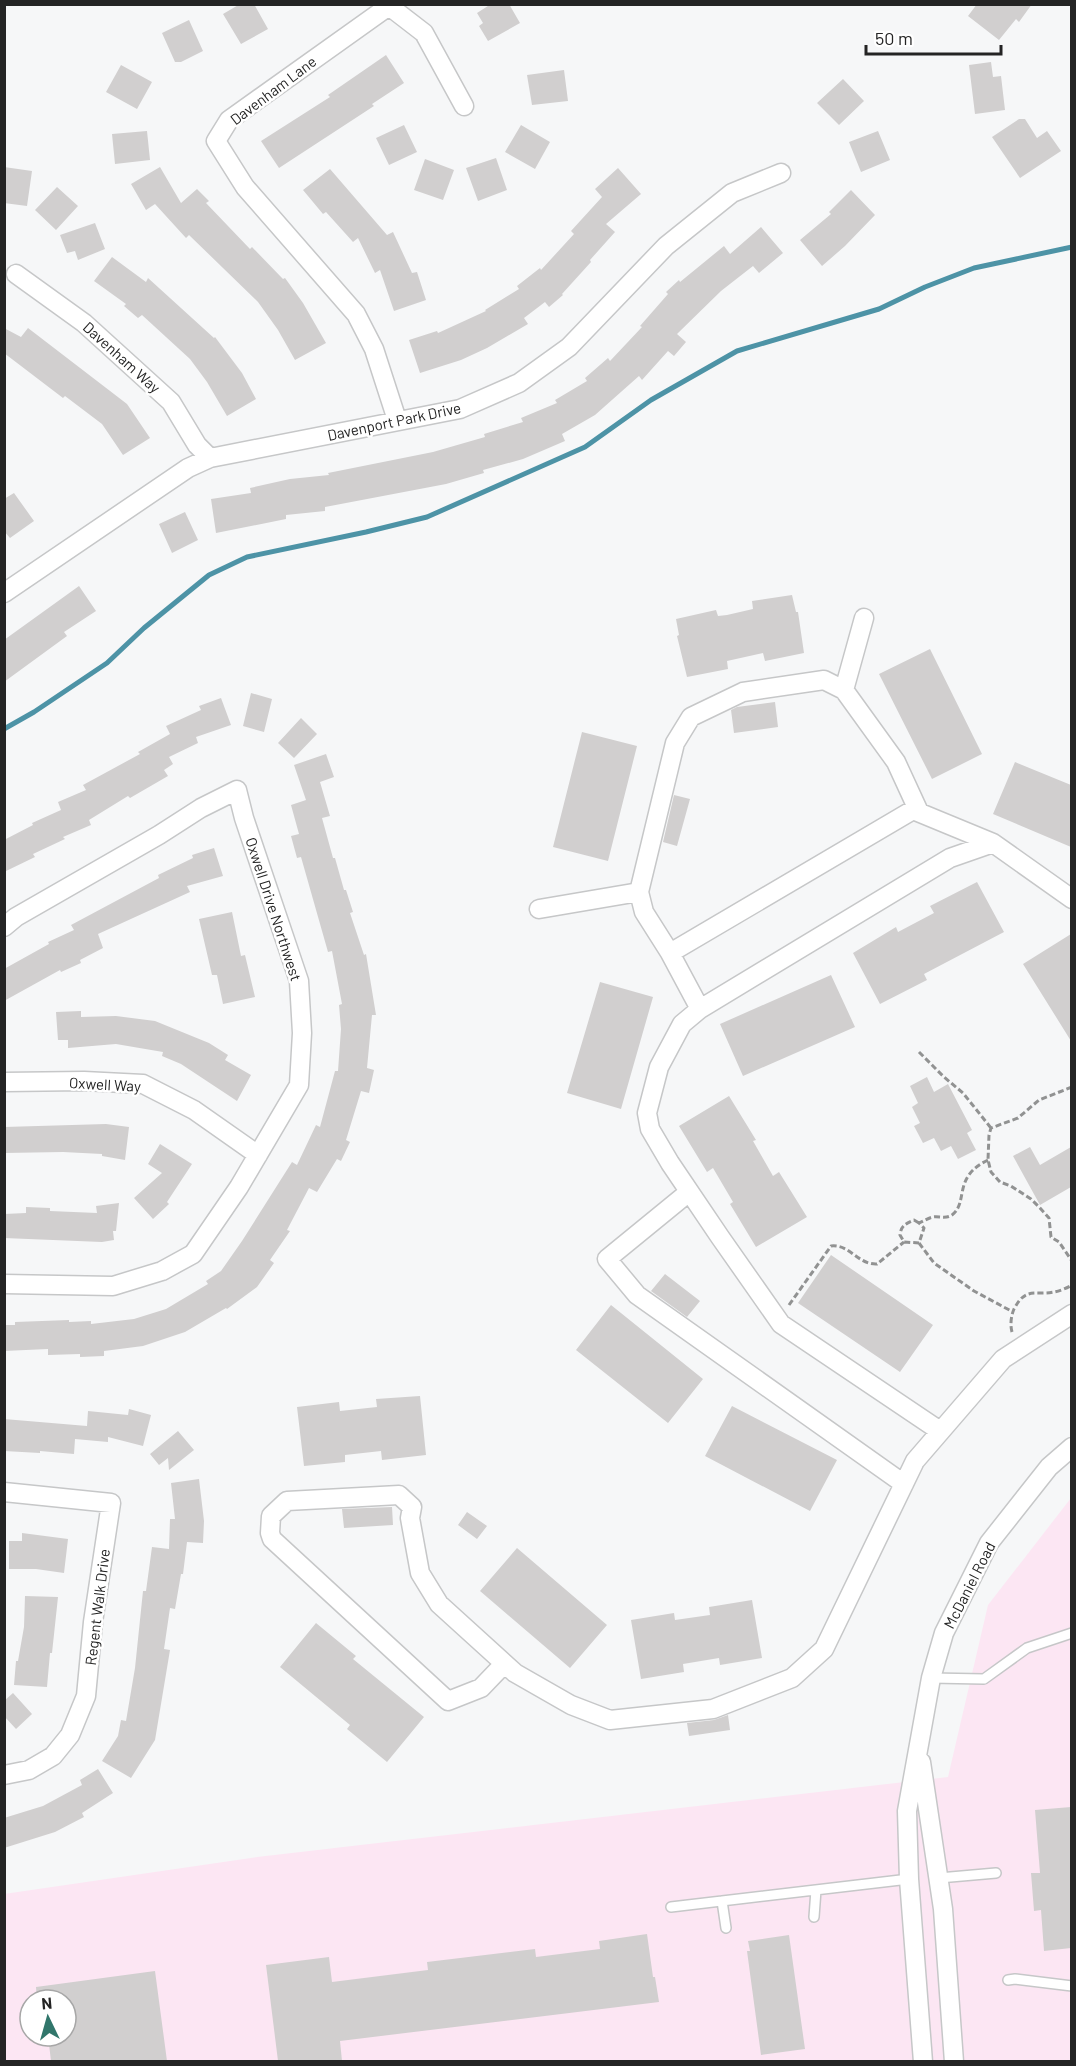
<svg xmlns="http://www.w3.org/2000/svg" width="1076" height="2066" font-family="Barlow,sans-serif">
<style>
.commercial{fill:#fce6f3;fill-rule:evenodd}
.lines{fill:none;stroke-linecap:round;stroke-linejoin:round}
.stream{stroke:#4d93a6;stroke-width:5}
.building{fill:#d1cfcf}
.lane-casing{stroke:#c6c7c8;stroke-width:12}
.street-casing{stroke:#c6c7c8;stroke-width:21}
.path{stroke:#919292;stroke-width:3;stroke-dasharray:6 3;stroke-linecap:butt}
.lane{stroke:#fff;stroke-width:9}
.street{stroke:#fff;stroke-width:18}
.labels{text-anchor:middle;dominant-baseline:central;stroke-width:5;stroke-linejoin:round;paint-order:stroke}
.street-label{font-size:15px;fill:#242424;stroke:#fff}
</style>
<rect width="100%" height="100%" fill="#f6f7f8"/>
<path class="commercial" d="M1071 1498V2061H5L4 1894 257 1857 948 1777 988 1605ZM30 2000H66V2036H30Z"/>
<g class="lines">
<path class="stream" d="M4 729 34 712 107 663 144 628 209 575 247 557 366 532 427 517 585 447 651 400 737 351 879 309 925 287 974 268 1072 247"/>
</g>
<path class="building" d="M240 4H254L268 29 241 44 223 14Z
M491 4H509L520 23 488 41 479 26 483 23 477 13Z
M977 4H1032L1019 22 1016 19 999 40 968 16Z
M189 20 203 51 181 62H175L162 33Z
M386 55 404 83 372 104 374 106 279 168 261 141 330 97 328 95Z
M991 62 993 77 1001 76 1005 110 975 114 969 65Z
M121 65 152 82 137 109 106 92Z
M564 70 568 101 532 105 527 75Z
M843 79 864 101 839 125 817 103Z
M1019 119H1025L1037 138 1047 131 1061 151 1020 178 992 137Z
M404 125 417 152 389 165 376 138Z
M521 125 550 142 535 169 505 152Z
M147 131 150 160 115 164 112 134Z
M878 131 890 160 861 172 849 142Z
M496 158 507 190 478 201 466 168Z
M425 159 454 170 443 200 414 190Z
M4 167 32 171 27 206 4 203Z
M160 167 181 203 197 189 209 201 206 203 250 249 252 247 283 279 285 278 303 303 326 343 295 360 278 330 258 302 189 235 186 238 155 204 146 210 131 184Z
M618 168 641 194 606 224 615 232 590 260 591 262 562 294 563 295 549 307 545 302 524 318 528 324 487 348 461 360 420 373 409 340 437 331 438 333 486 311 485 310 519 289 517 286 540 268 541 270 574 234 571 231 602 197 595 189Z
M330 169 387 235 393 232 412 273 417 272 426 300 394 311 380 270 375 273 358 238 353 242 326 212 323 214 303 190Z
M57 187 78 206 56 230 35 210Z
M851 190 875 215 845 246 822 266 800 240 831 214 829 212Z
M95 223 105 249 78 260 75 251 67 253 60 235Z
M761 227 783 253 759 273 753 266 721 291 677 334 686 342 674 356 668 351 642 380 639 376 595 415 562 434 565 441 523 459 483 470 484 473 446 484 325 507V511L286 515V519L216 533 211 499 251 493 250 488 290 479 329 475 328 473 433 452 485 437 484 434 523 422 521 418 557 403 555 400 587 381 585 378 608 358 610 361 642 327 640 326 668 294 666 292 679 280 680 282 724 246 730 254Z
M112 257 146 282 148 278 214 338 215 337 242 373 256 399 227 416 207 382 190 359 142 315 138 318 124 306 126 304 94 281Z
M4 328 21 337 28 328 127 404 150 438 123 455 102 424 65 396 63 398 4 353Z
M14 493 34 521 10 538 4 531V499Z
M185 512 198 540 172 553 159 524Z
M79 586 96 611 64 632 67 636 4 682V640Z
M792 595 796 612H798L804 653 765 661 763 653 727 661 728 669 687 677 677 636 679 635 676 619 716 610 718 616 727 615 753 609 752 601Z
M930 649 982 754 932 779 879 674Z
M251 693 272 699 264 732 243 726Z
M221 698 231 725 196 737 198 743 169 757 173 764 164 770 168 776 130 798 128 796 89 820 91 825 63 837 65 839 33 854 35 857 4 872V840L33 825 32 823 61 810 58 802 86 790 83 785 140 754 138 752 170 734 166 726 201 710 199 706Z
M775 702 778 727 734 733 731 710 737 707Z
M301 718 317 734 294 758 278 743Z
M582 732 637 746 608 861 553 847Z
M326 754 334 777 320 782 330 816 322 818 333 858H335L344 890H346L353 912 350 913 364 955 366 954 376 1015H372L367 1068 374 1070 369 1093 361 1091 346 1140 350 1142 341 1161 337 1159 317 1192 309 1188 287 1230 290 1231 270 1260 274 1263 257 1287 227 1309 226 1308 185 1332 143 1346 104 1351V1356L80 1357V1354L48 1355V1349L4 1351V1325H15V1322L69 1320V1322L91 1321V1324L134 1319 166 1309 208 1284 206 1281 221 1271 242 1241 292 1162 297 1165 316 1125 320 1127 335 1071H338L341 1029 339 1005 342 1004 332 951 328 952 301 857 297 858 291 836 299 834 291 805 306 800 294 765Z
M1015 762 1071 785V847L993 814Z
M674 795 690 799 677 846 663 842Z
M214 848 223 876 187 886 190 892 98 934 103 948 80 960 81 963 61 972 60 970 4 1001V969L49 944 48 942 74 930 71 925 159 878 158 875 193 858 192 855Z
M977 882 1004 932 924 974 927 980 880 1004 853 953 896 927 898 932 934 913 930 906Z
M232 912 241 956 245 955 255 997 223 1004 217 975H212L199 919Z
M1071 934V1041L1023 964Z
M831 975 855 1027 743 1076 720 1024Z
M600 982 653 997 621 1109 567 1093Z
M81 1011V1017L116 1016 155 1021 209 1043 228 1055 225 1060 251 1075 237 1101 181 1064 162 1056 163 1052 116 1044 68 1048V1040H58L56 1012Z
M927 1077 934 1092 948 1084 972 1130 967 1133 976 1150 958 1159 951 1146 941 1151 934 1138 923 1143 914 1126 920 1123 912 1107 918 1103 910 1086Z
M729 1096 756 1140 753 1141 773 1176 779 1172 807 1217 756 1247 730 1204 733 1202 713 1168 707 1172 679 1126Z
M106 1124 129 1127 125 1160 102 1156V1154L63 1152 4 1153V1127Z
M160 1144 192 1164 167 1202 169 1204 153 1219 134 1198 162 1173 148 1164Z
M1030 1147 1040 1165 1071 1147V1187L1040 1205 1013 1156Z
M119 1203 116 1231H113L114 1240 102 1242 4 1238V1214L26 1213V1207L50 1208V1211L97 1213 96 1206Z
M831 1255 933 1325 900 1372 798 1303Z
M665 1274 700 1301 687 1317 651 1291Z
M611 1305 703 1379 668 1423 576 1350Z
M420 1396 426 1455 382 1460 381 1451 345 1455V1462L304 1466 297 1407 339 1402 340 1411 377 1407 376 1399Z
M732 1406 837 1460 810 1511 705 1456Z
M129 1409 151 1415 143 1446 108 1437V1442L75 1439 74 1454 40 1451V1453L4 1451V1419L87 1426 88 1411 128 1415Z
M178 1431 194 1450 169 1470 168 1458 159 1465 150 1454Z
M199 1479 204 1521 203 1543 187 1542 183 1574H181L175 1609 170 1608 164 1649 170 1650 155 1740 131 1778 102 1761 118 1736 121 1720 126 1721 135 1668 143 1591H146L152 1547 169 1549 170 1519H175L171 1483Z
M392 1507 393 1525 344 1528 342 1509Z
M467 1512 487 1526 477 1539 458 1525Z
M22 1533 68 1539 64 1573 36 1569H9V1541H22Z
M517 1548 607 1625 570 1668 480 1591Z
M25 1596 58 1597 52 1653H50L47 1687 14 1685 16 1661H18L24 1627Z
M752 1600 762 1658 720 1665 719 1658 683 1664 684 1672 641 1679 631 1620 674 1613 675 1620 710 1615 709 1607Z
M316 1623 356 1656 353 1659 424 1717 387 1762 347 1729 350 1725 280 1667Z
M13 1693 32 1714 16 1729 4 1716V1701Z
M728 1715 730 1730 689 1736 687 1723 714 1720Z
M98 1769 113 1793 82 1813 84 1817 55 1832 4 1848V1818L43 1806 82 1785 80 1780Z
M1071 1807V1948L1044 1951 1041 1910 1034 1911 1031 1873H1040L1035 1810Z
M647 1934 653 1977H655L659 2002 340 2041 342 2061H278L266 1965 329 1957 332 1982 428 1970 427 1962 535 1949 536 1957 600 1949 599 1941Z
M789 1935 805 2049 761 2055 747 1951H750L748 1941Z
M155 1971 167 2061H51L48 2036H66V2000H37L36 1987Z"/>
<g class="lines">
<g class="lane-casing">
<path id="lane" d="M931 1678 984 1679 1027 1648 1072 1633
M939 1878 996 1873
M722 1901 726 1928
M671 1907 909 1879
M814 1917 816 1890
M1008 1980 1015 1979 1072 1986"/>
</g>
<g class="street-casing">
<path id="street" d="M16 274 84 323 171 402 197 445 210 458
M397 420 374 349 356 314 245 187 216 141 229 120 389 6 424 33 464 106
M4 593 188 468 210 458 460 409 519 383 569 347 666 246 732 193 781 173
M844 690 864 618
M919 812 896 762 844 690 824 680 743 692 691 717 675 743 639 892 644 912 670 953 913 810 993 843 1072 899
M539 909 639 892
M4 927 16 917 159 835 201 808 237 790 244 818 299 981 302 1033 299 1085 239 1187 193 1254 162 1271 113 1286 4 1284
M670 953 700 1009
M4 1082 84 1081 143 1084 194 1110 258 1155
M689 1192 607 1259 637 1295 904 1484
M940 1431 781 1324 720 1237 670 1163 650 1129 647 1113 659 1067 682 1024 700 1009 950 858 993 843
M4 1492 111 1503 93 1622 86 1696 70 1735 53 1756 29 1770 4 1775
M504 1664 481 1688 448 1701 272 1539 270 1533 271 1516 287 1501 399 1495 412 1507 410 1518 420 1573 439 1604 515 1673 571 1705 610 1720 713 1709 792 1678 824 1649 915 1461 1003 1359 1072 1314
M921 1762 943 1909 954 2062
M923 2062 909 1879 907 1811 931 1678 944 1633 989 1543 1049 1467 1072 1447"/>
</g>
<path class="path" d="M919 1052 944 1077 963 1093 991 1128
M1072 1087 1039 1100 1018 1118 991 1128 989 1135 988 1160 991 1172 1000 1182 1011 1186 1031 1199 1040 1208 1049 1218 1051 1237 1059 1242 1072 1261
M919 1223 914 1220C905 1224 901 1226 900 1235L904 1242 919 1243 924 1228 919 1223C924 1221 928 1218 933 1217 939 1216 946 1219 952 1215 969 1202 952 1177 988 1160
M919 1243 934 1263 974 1291 1013 1312
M789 1305 831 1246C850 1244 858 1265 877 1264L904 1242
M1012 1332C1010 1325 1011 1316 1014 1309 1026 1286 1035 1296 1054 1292 1060 1291 1067 1288 1072 1285"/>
<use href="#lane" class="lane"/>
<use href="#street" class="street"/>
</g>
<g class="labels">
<g class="street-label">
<text transform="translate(273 90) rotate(-37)">Davenham Lane</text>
<text transform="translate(122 357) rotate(42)">Davenham Way</text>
<text transform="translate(394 421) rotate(-12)">Davenport Park Drive</text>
<text transform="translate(274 909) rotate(72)">Oxwell Drive Northwest</text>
<text transform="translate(105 1084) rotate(3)">Oxwell Way</text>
<text transform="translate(969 1585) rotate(-63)">McDaniel Road</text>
<text transform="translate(97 1607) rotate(-83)">Regent Walk Drive</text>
</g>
</g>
<rect width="1076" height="2066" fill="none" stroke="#242424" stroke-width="12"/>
<g transform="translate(48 2018) rotate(355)"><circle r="28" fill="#ffffff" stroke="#a7a7a7" stroke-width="1.5"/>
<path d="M0-4.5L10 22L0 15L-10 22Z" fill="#31766b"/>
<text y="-9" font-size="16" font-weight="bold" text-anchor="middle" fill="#242424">N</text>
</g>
<path d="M866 45v9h135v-9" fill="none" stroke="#242424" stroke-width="3"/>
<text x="875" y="45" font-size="18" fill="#242424" stroke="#ffffff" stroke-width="4.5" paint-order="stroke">50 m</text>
</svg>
